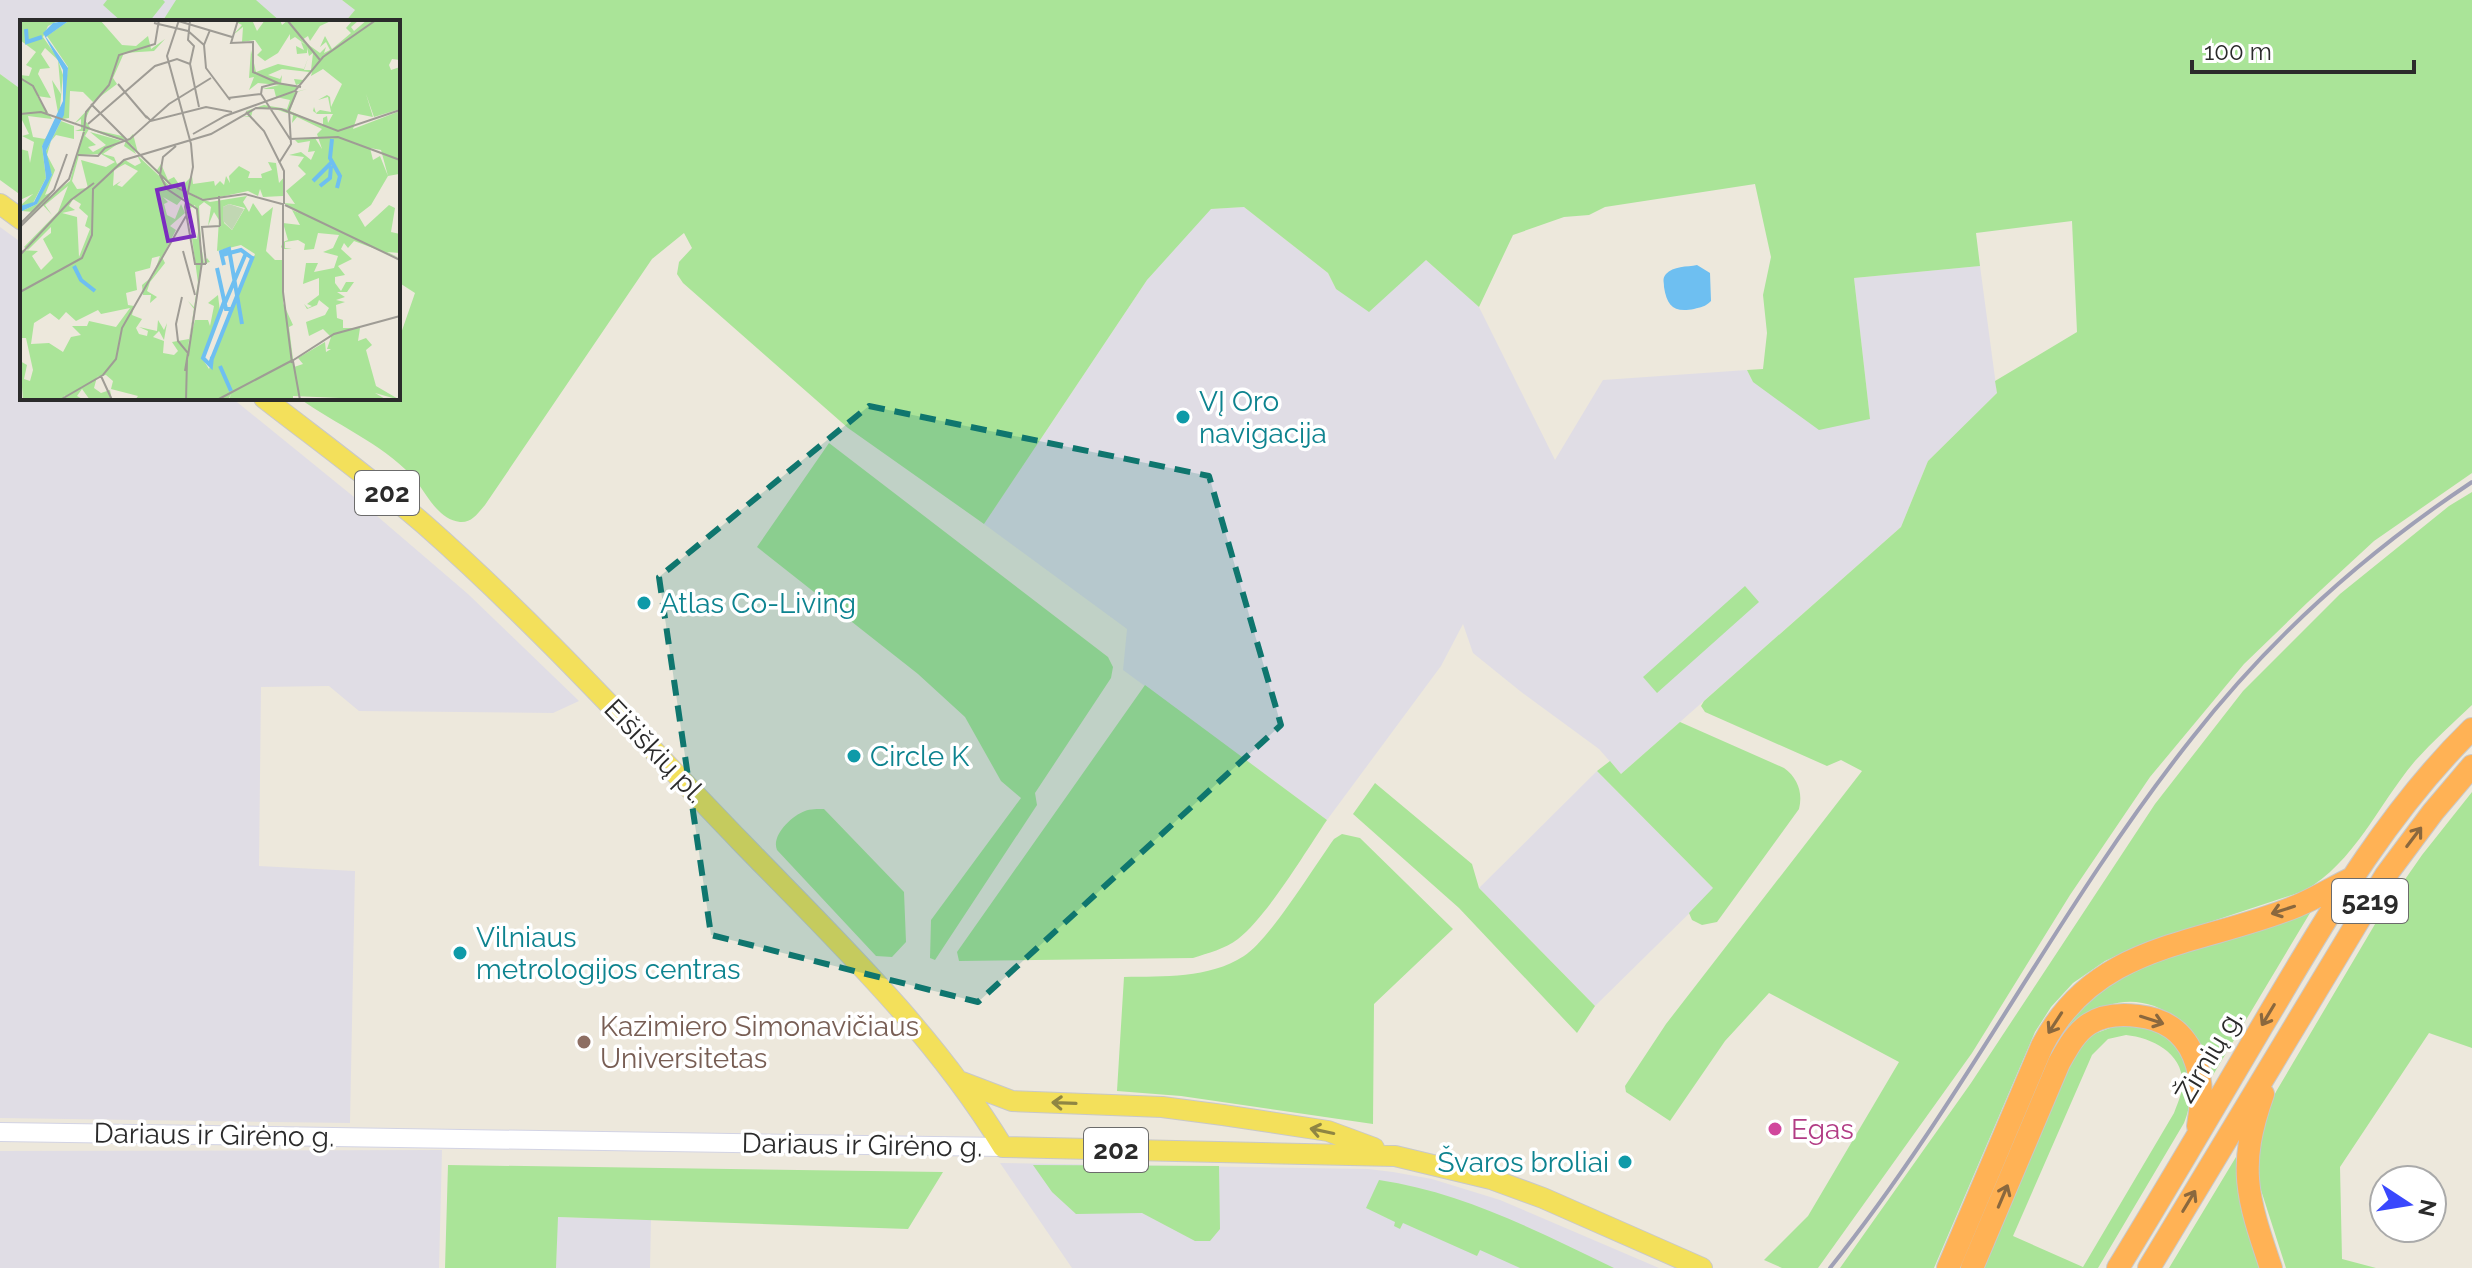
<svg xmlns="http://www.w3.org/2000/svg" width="2472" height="1268" font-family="Raleway,sans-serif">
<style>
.industrial{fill:#e0dde5}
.green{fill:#aae498;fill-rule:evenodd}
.water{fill:#6ebff1}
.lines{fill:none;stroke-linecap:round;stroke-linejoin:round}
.secondary-casing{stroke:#d2d3e4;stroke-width:20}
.primary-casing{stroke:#c8c8c8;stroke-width:22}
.highway-casing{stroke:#c8c8c8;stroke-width:24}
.secondary{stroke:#fff;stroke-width:18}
.primary{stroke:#f3e05b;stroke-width:20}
.highway{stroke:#ffb255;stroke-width:22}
.rail{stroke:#9fa0b5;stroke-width:4}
.oneway{stroke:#8a683e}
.oneway2{stroke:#8f8643}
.marked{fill:#0f766e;fill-opacity:0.2;stroke:#0f766e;stroke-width:6;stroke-dasharray:16 10;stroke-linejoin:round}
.culture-dot{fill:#0f9aa8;stroke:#fff;stroke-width:3}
.education-dot{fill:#8d6e63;stroke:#fff;stroke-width:3}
.hotel-dot{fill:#d1479c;stroke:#fff;stroke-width:3}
.labels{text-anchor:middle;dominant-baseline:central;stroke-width:7;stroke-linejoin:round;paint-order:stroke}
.shield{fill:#fff;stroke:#6b6b6b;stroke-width:2}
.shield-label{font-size:26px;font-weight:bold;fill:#2b2b2b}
.culture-label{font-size:28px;fill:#0d838f;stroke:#fff;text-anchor:start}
.street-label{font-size:28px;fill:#2b2b2b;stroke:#fff}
.education-label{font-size:28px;fill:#785e54;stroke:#fff;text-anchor:start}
.hotel-label{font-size:28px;fill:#b23c85;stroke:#fff;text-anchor:start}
.inset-river{fill:none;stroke:#6ebff1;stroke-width:4}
.inset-road{fill:none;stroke:#9f9c95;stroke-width:2}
.view{fill:#7b2cbf;fill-opacity:0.15;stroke:#7b2cbf;stroke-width:4}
.inset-edge{fill:none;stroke:#2b2b2b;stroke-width:4}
</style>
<rect width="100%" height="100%" fill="#ede8dc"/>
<path class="industrial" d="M0 0H342L355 10 345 22H22V90L0 74Z
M1244 207 1328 273 1336 289 1426 260 1479 307 1555 460 1603 380 1747 370 1753 382 1870 419 1854 278 1980 266 1997 393 1928 461 1901 527 1621 774 1599 749 1520 691 1473 653 1463 624 1441 666 1327 820 1123 670 1127 629 984 524 1147 280 1210 209Z
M0 227 22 243V398H232L370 510 468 594 579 701 553 713 359 711 329 686 261 687 259 866 355 871 350 1123 0 1118Z
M1597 771 1714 889 1595 1006 1479 888Z
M442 1150 439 1268H0V1151Z
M1000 1163 1368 1169 1393 1172 1432 1179 1500 1200 1659 1268H1072Z
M557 1217 651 1220 650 1268H556Z"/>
<path class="green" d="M107 0H163L165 2 149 22H122L103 5Z
M176 0H256L281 22H162Z
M342 0H2472V473L2374 541 2308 602 2244 664 2150 777 2070 895 1972 1053 1818 1268H1782L1764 1260 1808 1216 1899 1062 1769 993 1725 1041 1670 1121 1626 1092 1625 1086 1666 1024 1862 771 1841 760 1827 766 1705 712 1701 706 1704 701 1901 527 1928 461 1997 393 1995 381 2077 332 2072 221 1976 233 1980 266 1854 278 1870 419 1819 430 1753 382 1747 370 1763 369 1767 333 1763 295 1771 257 1755 184 1605 207 1589 215 1564 217 1513 235 1479 307 1426 260 1369 312 1336 289 1328 273 1244 207 1211 209 1147 280 984 524 848 428 683 283 677 274 679 262 692 248 684 233 652 259 485 505C478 513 472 523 460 522 436 519 426 491 412 476 380 442 336 425 299 398H398V342L415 293 398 282V22H345L355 10Z
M0 74 22 90V196L0 180Z
M829 443 1108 657 1113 667 1111 678 1035 793 1037 805 935 960 930 958 931 920 1021 798 1001 781 965 717 918 674 757 547Z
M2472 492V705C2453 723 2433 741 2415 761 2378 805 2355 862 2304 891L2137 946 2105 961 2073 983 2051 1007 2035 1032 1934 1268H1840L1971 1083 2155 804 2243 691 2340 594 2449 506Z
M1745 586 1759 602 1657 693 1643 677Z
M1145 685 1327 820C1304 854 1268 915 1238 939 1225 949 1208 953 1193 958L959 961 957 952Z
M1680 722 1784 768C1798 778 1803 793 1799 809L1717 922 1702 925 1692 920 1689 913 1713 888 1597 771 1610 761 1621 774Z
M1375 783 1472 864 1479 888 1595 1006 1577 1033 1459 908 1353 814Z
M2472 792V1048L2429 1033 2340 1167 2342 1259 2376 1268H2286L2260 1187 2253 1181 2262 1118 2277 1090 2381 914 2422 855Z
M824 809 904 892 906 942 892 957 876 956 777 850C771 836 791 816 805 811 810 809 818 809 824 809Z
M1342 834 1360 838 1453 929 1374 1004 1373 1124 1181 1096 1117 1091 1124 977C1164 976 1208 979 1244 956 1271 938 1313 868 1334 839Z
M2313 908 2213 1075C2205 1031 2155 988 2107 1006 2080 1016 2063 1034 2047 1056L2056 1036 2092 994 2144 966Z
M2121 1024C2131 1025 2144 1025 2154 1028 2191 1041 2197 1092 2184 1123L2098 1268H1980L2066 1065 2091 1035ZM2126 1035C2153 1038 2186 1054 2182 1088 2181 1096 2177 1105 2174 1113L2083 1267 2013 1236 2092 1055 2108 1039Z
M2236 1157 2241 1201 2262 1268H2169Z
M448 1165 943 1172 908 1229 558 1217 556 1268H445Z
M1033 1165 1219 1166 1220 1229 1210 1241H1195L1142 1213 1076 1214 1052 1192Z
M1379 1180C1462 1192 1539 1232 1614 1268H1520L1480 1250 1477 1256 1403 1223 1400 1229 1394 1226 1395 1222 1366 1208Z"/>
<path class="water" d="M1697 265 1710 273 1711 301C1705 307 1701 307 1694 309 1674 313 1667 306 1664 287 1664 281 1662 279 1666 274 1673 266 1687 267 1697 265Z"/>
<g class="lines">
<g class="secondary-casing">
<path id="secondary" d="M0 1132 1003 1147"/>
</g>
<g class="primary-casing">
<path id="primary" d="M0 204 22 220
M264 398C318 440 373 480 425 525 536 623 637 734 740 841 833 937 933 1032 1003 1147L1395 1156 1491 1179 1543 1198 1702 1268
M962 1082 1012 1101 1162 1107 1223 1115 1328 1131 1374 1148"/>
</g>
<g class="highway-casing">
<path id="highway" d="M2263 1094C2237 1167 2247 1197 2271 1268
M1948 1268 2042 1046C2096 941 2201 946 2297 906 2316 898 2334 887 2352 878
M1972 1268 2059 1063C2067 1049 2075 1033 2089 1024 2103 1015 2122 1014 2138 1016 2196 1022 2207 1077 2198 1126
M2118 1268C2172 1180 2224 1090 2277 1001 2333 906 2392 807 2472 729
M2149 1268 2386 875 2433 812 2472 766"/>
</g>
<use href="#secondary" class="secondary"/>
<use href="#primary" class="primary"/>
<use href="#highway" class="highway"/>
<path class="rail" d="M1830 1268C1964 1101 2059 906 2192 738 2271 637 2365 553 2472 482"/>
</g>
<defs><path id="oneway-shaft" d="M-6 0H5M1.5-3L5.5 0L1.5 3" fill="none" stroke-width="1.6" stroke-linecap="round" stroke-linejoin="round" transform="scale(2)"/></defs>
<g class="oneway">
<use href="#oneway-shaft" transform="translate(2414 837) rotate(-53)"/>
<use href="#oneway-shaft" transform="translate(2283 910) rotate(162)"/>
<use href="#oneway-shaft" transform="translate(2268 1015) rotate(121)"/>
<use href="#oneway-shaft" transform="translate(2152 1020) rotate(18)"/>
<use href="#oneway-shaft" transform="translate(2055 1023) rotate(123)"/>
<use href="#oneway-shaft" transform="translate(2003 1196) rotate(-67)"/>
<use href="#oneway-shaft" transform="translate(2189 1201) rotate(-59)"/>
</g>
<g class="oneway2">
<use href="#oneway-shaft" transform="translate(1064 1103) rotate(-178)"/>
<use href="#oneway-shaft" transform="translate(1322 1131) rotate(-168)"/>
</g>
<path class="marked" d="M869 406 1209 476 1281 725 978 1002 711 935 659 577Z"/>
<g class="culture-dot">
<circle cx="1183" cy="417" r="8"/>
<circle cx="644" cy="603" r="8"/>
<circle cx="854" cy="756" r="8"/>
<circle cx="460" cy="953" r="8"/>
<circle cx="1625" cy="1162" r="8"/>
</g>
<circle class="education-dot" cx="584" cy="1042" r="8"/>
<circle class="hotel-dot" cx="1775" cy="1129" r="8"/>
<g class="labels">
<g class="shield">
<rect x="355" y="471" width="64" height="44" rx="6"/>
<rect x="2332" y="879" width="76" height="44" rx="6"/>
<rect x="1084" y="1128" width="64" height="44" rx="6"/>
</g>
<g class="shield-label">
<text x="387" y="493">202</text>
<text x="2370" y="901">5219</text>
<text x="1116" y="1150">202</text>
</g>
<g class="culture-label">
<text x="1199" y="401">VĮ Oro<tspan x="1199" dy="32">navigacija</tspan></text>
<text x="660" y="603">Atlas Co-Living</text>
<text x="870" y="756">Circle K</text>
<text x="476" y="937">Vilniaus<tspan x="476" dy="32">metrologijos centras</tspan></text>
<text x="1609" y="1162" text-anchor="end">Švaros broliai</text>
</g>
<g class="street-label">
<text transform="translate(655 751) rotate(46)">Eišiškių pl.</text>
<text transform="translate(2209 1056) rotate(-59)">Žirnių g.</text>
<text transform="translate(214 1135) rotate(1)">Dariaus ir Girėno g.</text>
<text transform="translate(862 1145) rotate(1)">Dariaus ir Girėno g.</text>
</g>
<g class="education-label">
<text x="600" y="1026">Kazimiero Simonavičiaus<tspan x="600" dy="32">Universitetas</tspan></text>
</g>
<g class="hotel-label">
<text x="1791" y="1129">Egas</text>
</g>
</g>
<g transform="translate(20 20)">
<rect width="380" height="380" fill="#ede8dc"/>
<path d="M0 0H40L28 6 23 17 37 37 43 55 39 98 32 60 41 74 38 40 25 28 21 34 30 48 20 49 18 54 31 78 17 76 32 99 8 96 13 117 25 119 38 100 22 126 26 158 13 183 0 186 13 174 0 180V129L8 131 10 143 14 122 2 116 9 114 0 96V55L9 56 12 48 6 45 16 32 0 20ZM50 0H80L102 25 116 26 128 16 131 29 145 19 134 31 104 33 93 58 97 64 73 82 63 72 50 71 49 98 42 99 48 47 27 16ZM212 0H235L233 2 237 11 245 0H260L262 5 268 0H313L300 6 290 21 288 16 282 20 300 33 306 27 304 33 310 30 306 22 300 27 305 16 312 29 331 13 326 8 333 0 338 1 331 7 334 11 347 0H380V40L372 39 369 45 371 50 380 47V89L354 97 346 74 353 97 338 94 333 109 380 91V162L379 154 368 156 361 130 350 128 353 140 360 136 368 156 351 185 338 195 345 207 369 185 375 188 371 212 380 214V233L367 232 380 238 334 221 328 228 324 223 321 229 332 239 318 246 325 255 315 257V263L321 271 326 262H334L327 272H317L325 277 316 280 325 282 316 285 317 298 323 300V308H340L338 321 346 318 352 325 346 330 356 366 380 380 355 373 367 380 273 376V380H209L211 374 208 380H115L118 376 91 369 93 361 86 355 77 357 74 368 81 373 90 370 92 380H70L62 369 57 376 64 380H45V375L43 380H3L0 341 7 345 4 359 10 361 13 350 6 318H0V230L18 231 12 236 21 250 33 238 23 219 31 213V207L8 230 4 227 38 192 48 166 25 185 32 195 22 184 0 207 13 192 2 191 17 184 22 169 32 155 26 139V131L41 101 54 106V119L36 115 31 121 27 135 35 150 25 175 30 173 29 177 50 161 63 111H55L61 109V99L54 104 72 85 65 100 71 109 102 116 107 121 113 114 118 133 111 124 116 134 104 126 106 120 90 117 71 110 69 109 65 116 76 125 68 127 73 132 86 125 70 112 102 121 83 134 94 137 97 144 105 140 115 146 121 143 117 135 150 166 167 173 157 185 143 177 148 182 144 184 147 195 155 199 161 184 165 193 150 206 156 210 142 237 145 243 130 262 127 271 137 277 130 283 131 275H123L122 265 133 256 140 236 132 238 130 248 115 252 117 270 106 273 108 285 114 286 112 295 122 299 116 308 119 314 127 316 128 311 119 307 137 311 138 300 144 310 147 303 144 320 139 311 133 317 144 321 143 333 154 335 158 331 152 322 169 319 174 289 168 281 174 287 178 263 172 218 177 219 179 206 175 185 169 189 168 182 166 187 169 174 190 182 227 176 223 182 229 192 233 183 242 196 253 187 246 231 255 240H264L263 283 273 305 269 307 274 347 283 344 278 338 305 322 306 332 311 329H307L311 317 303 309 289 316 286 302 305 295 309 288 299 280 297 285 287 289 284 284 288 288 292 286 287 284 299 275V258L283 264 286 243H298L294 252 314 248 318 236 303 232 313 228 319 215 298 213 294 229 284 230 285 224 278 220 265 222V228L272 229H263L261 227 263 222 268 220 263 203 280 205 272 190 279 193 264 183 275 184 266 171 286 154 278 146 284 137 269 135 281 132 291 140 295 131 288 132 290 121 278 123 275 120 295 118 302 129 297 114 302 109 277 97 272 103 273 95 252 88 233 89 231 97H222L230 96 226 91 244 85 267 89 270 80 256 77 254 69H242L259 65 238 63 229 70 234 57 229 58 231 30 236 52 258 44 284 49 288 38 284 50H291L293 33 289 36 287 28V33L277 34 276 26 284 30 281 22 286 25 275 17 270 20V14L258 33 245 41 237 35 242 30 235 20 222 22 223 7 213 15 222 5ZM293 48 291 56 303 49 322 64 311 87 310 77 307 75 298 80 308 77 311 92 300 90 296 93 294 87 293 91 297 94H313L308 103 307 96 303 98V106L270 91 277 72 287 69 271 73 278 67 261 64 262 55 260 59 248 55 262 49 289 52 283 60 274 59 276 65 282 63ZM81 134 95 142 86 147 61 140 68 168 57 169 52 161 59 135ZM105 144 118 151 102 167 97 165 101 161 93 166 94 150ZM53 179 61 184 59 188 68 196 65 206 70 209 59 237 57 197 42 193 55 190 49 186ZM184 182 191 187 188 206 194 192 199 200 197 231 221 225 235 234 218 276 223 303 216 281 189 349 182 338 200 292 198 275 188 283 194 286 190 306 188 300H175L168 327 182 244 190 242 187 238 184 243 181 225 179 186ZM209 184 225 188 212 210 204 203 203 187ZM110 288 96 307 69 301 67 306H52L61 315 51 317 43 332 29 323 11 324 14 303 30 293 39 300 46 292 56 301 78 290 81 294ZM118 135 137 150 141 144 148 160 154 157 161 167 172 156 173 164 194 161 195 166 200 161 204 165 206 156 210 163 209 156 219 146 230 152 228 158H242L241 154 252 150 248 142 256 143 259 163 265 156 263 176 243 177 240 169 238 176 228 171 186 180 154 167Z" fill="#aae498" fill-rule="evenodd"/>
<path d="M209 184 224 189 212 210 203 201V187Z" fill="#c1d7b3"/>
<path d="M50 0 26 17 48 48 44 95 26 131 32 155 17 184 0 192V186L14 182 26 158 22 126 43 81V50L23 13 33 3Z" fill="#6ebff1"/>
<path class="inset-river" d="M6 9 7 22 22 17M312 119 310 138 320 156 317 168M293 161 312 142M300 166 310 158 311 146M202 235 221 230 232 238M204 245 201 232 209 229 222 304M54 246 61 260 75 271M197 248 206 289H211M205 283 226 233M192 337 191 346 183 338 204 282M189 346 233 236M200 346 211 371"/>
<path class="inset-road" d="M155 0 212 17M159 0 147 36 171 124 173 147 165 187 175 244H186M170 0 168 20 174 26 170 44 179 87M218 0 211 23 233 22V52L258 63M267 0 300 40M134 3 168 11 184 25M190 10 184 25 186 48 210 80M0 58 13 66 27 93M98 64 127 98M241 74 270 119 318 117 380 140M241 74 242 67 257 63 281 67M208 78 241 74M71 84 107 120M226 92 244 111 264 151V184M0 94 21 92 106 121 151 165 183 180 225 174 262 184M126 96 131 101 186 87 212 92M68 104 135 46 157 39 170 44M64 111 66 92 89 65 99 35 135 24 139 0M173 114 205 96 275 71 303 37 356 0M156 126 143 137 140 155 147 169 177 189 182 242 168 336M58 135 78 136 85 128 110 119 149 84 191 58M259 143 271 124 269 90 277 71M199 176 200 206M263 183V272L272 343M265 185 380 240M0 204 34 170 47 134M0 207 49 159 64 112M163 231 175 275M0 235 51 180 74 163M186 244 182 207 200 206M0 272 62 238 72 215 73 169 104 140 191 114 236 88 261 89 318 111 380 90M162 277 156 304 158 321 168 333 165 351M272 341 314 314 380 296M273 341 280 380M81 356 92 380M40 380 83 355 96 339 102 308 166 196M166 380 167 340M197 380 271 341"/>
<path class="view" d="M163 164 174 216 148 221 137 170Z"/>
<rect width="380" height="380" class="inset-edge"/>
</g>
<g transform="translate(2408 1204) rotate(102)"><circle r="38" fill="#ffffff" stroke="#aaaaaa" stroke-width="2"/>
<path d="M0-6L14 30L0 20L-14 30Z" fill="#3a48fd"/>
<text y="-12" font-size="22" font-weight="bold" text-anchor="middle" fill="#2b2b2b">N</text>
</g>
<path d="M2192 60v12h222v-12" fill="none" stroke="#2b2b2b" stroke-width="4"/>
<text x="2204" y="60" font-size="24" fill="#2b2b2b" stroke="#ffffff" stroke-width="6" paint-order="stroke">100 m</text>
</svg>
